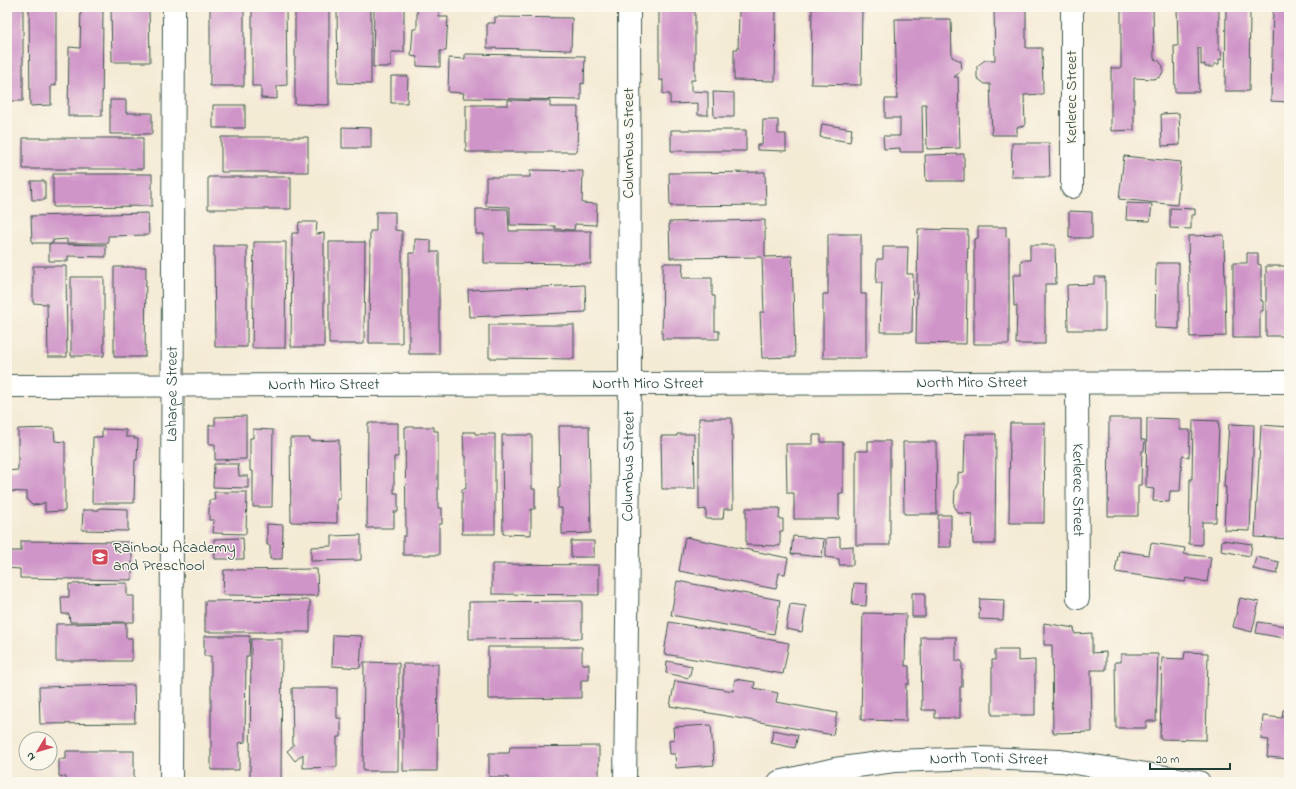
<svg xmlns="http://www.w3.org/2000/svg" width="1296" height="789" font-family="'Indie Flower',sans-serif">
<style>
.building{fill:#cf94c8}
.lines{fill:none;stroke-linecap:round;stroke-linejoin:round}
.minor-casing{stroke:#3f574c;stroke-width:24}
.minor{stroke:#fff;stroke-width:22}
.labels{text-anchor:middle;dominant-baseline:central;stroke-width:3;stroke-linejoin:round;paint-order:stroke}
.street-label{font-size:16px;fill:#1f3d34;stroke:#fbf7ec}
.poi-label{font-size:16px;fill:#1f3d34;stroke:#fbf7ec;text-anchor:start}
</style>
<rect width="100%" height="100%" fill="#fbf7ec"/>
<filter id="ink" filterUnits="userSpaceOnUse"><feTurbulence type="fractalNoise" baseFrequency=".025" numOctaves="2"/><feDisplacementMap in="SourceGraphic" scale="8" xChannelSelector="R" yChannelSelector="G"/><feConvolveMatrix kernelMatrix="1 2 1 2 8 2 1 2 1" color-interpolation-filters="sRGB"/></filter>
<filter id="wash" filterUnits="userSpaceOnUse"><feTurbulence type="fractalNoise" baseFrequency=".012" numOctaves="4" result="noise"/><feDisplacementMap in="SourceGraphic" scale="16" xChannelSelector="R" yChannelSelector="G"/><feGaussianBlur stdDeviation="0.9" result="paint"/><feColorMatrix in="noise" values="0 0 0 0 0 0 0 0 0 0 0 0 0 0 0 0 0 1.4 0 .05"/><feComposite in="paint" operator="in"/></filter>
<g filter="url(#wash)">
<rect width="100%" height="100%" fill="#f4ebd5"/>
<g id="blocks">
<path class="building" d="M7 7H23V101H7Z
M29 7H56V85L51 86V105L30 106Z
M81 7H103L102 116H68L69 47 80 48Z
M111 7H149L150 62H112Z
M210 7H244V86H210Z
M252 7H286L287 85 277 86V99L261 98V86H252Z
M295 7H329V105L295 104Z
M337 7H371V84L338 83Z
M374 7H404V52H391V67H373Z
M417 7H439V17H448L446 51H440V67L417 66V57L411 56 413 29H417Z
M659 7H695V80H691V91L708 92V115H698V103L670 104V94H663V80H659Z
M739 7H776L775 81 734 80V49H738Z
M812 7H862L861 85 811 84Z
M994 7H1026V48H1042L1043 94 1024 95 1025 126 1017 127V135H992L990 84H985L977 78V66L985 60H995Z
M1121 7H1153L1154 59 1159 61 1163 66V72L1160 77 1153 79 1134 78V130L1111 131V68H1121Z
M1177 7H1219V50H1221L1222 59H1219V64H1214V67H1205V64L1201 65V48H1198L1199 92H1175L1174 46H1178Z
M1226 7H1250L1249 91H1225Z
M1273 7H1289V102L1271 101Z
M495 17 572 18 571 50 487 48V23H495Z
M895 19H951L952 57 961 61 962 70 954 77H958L960 148 927 149 926 104H922L923 152H900V148L884 149 883 136H900V118H885V99H897Z
M465 54 585 56 584 84 581 83V100L463 98 464 93 448 92 449 58 465 59Z
M391 76H408L407 103H391Z
M713 92 734 93V117H714Z
M110 100H126V113H152V134H110Z
M508 100 550 101V107H578L577 152H466V105H508Z
M213 105H245V128H213Z
M1179 113 1180 145 1162 146 1161 114Z
M763 120H778V134H786V151L757 150V145H762Z
M822 124 852 129 850 142 820 137Z
M342 127 371 128V148H342Z
M671 130H746V151H671Z
M221 137H308V172H221Z
M23 138H143V169H23Z
M1012 143H1049L1050 177H1011Z
M964 154V181H926L925 155Z
M1124 156 1181 162 1177 205 1119 199Z
M530 170 583 171 582 203 597 204 596 225 575 224 574 230 555 229V226L510 225V207L486 206V177H530Z
M765 172 766 205 670 206 669 173Z
M53 174H152V206L53 207Z
M208 177H291V209H208Z
M31 181H45V200H32Z
M1127 203 1152 204 1150 221 1126 220Z
M1170 208 1195 209V215H1191V229L1170 228Z
M476 209H508L509 231H591V264L484 263V234H476Z
M1069 211 1092 212V238H1069Z
M376 212H395V230L402 231V343H369L370 231H376Z
M148 213 149 235 108 236V243H67V239L53 240V243H32L31 216Z
M765 220V257L792 256 795 357 762 358 760 312H764L762 257 670 258 669 222Z
M299 222H317L316 234 324 233V347H291L292 233H298Z
M978 227H1006V237L1009 238V344H974V239L978 238Z
M918 229 968 230 966 344 916 343Z
M828 234H861V294H866V358H823V294H828Z
M1224 235 1226 336 1190 337 1188 236Z
M415 239 431 240V252H439V354H409V253H415Z
M254 242H286L285 348H252Z
M329 242H365L364 344H329Z
M49 244 106 245V257L68 256V261H49Z
M1030 245H1055L1056 284H1045V344H1016L1017 306H1014L1013 275H1021V260H1030Z
M214 246H247V347H215Z
M883 247H908L907 274H913L912 332H880L882 283H876L877 259H883Z
M1247 253H1258V264L1261 265V301H1263V311H1260V338H1233V263H1247Z
M663 263H683L682 278H712V296H715V331H719V339H662Z
M1156 263H1179V329L1155 328Z
M33 266H66L67 357H48L47 304 33 303Z
M1266 266H1289V336H1266Z
M114 267H146L145 357H114Z
M71 277H104V356H71Z
M1094 277H1105V330H1068L1067 285 1094 284Z
M585 285 586 312 469 317 468 290Z
M489 325H574V359L489 358Z
M246 416V459L215 460V444H209V425H215V417Z
M699 418H732L733 509H724L723 519H706V509L699 510Z
M1109 418H1141V440H1145L1144 451H1142L1141 485H1138V516H1108Z
M1147 418 1180 419V430H1190L1189 457 1182 456 1180 491H1170L1169 502 1153 501 1154 489 1146 488Z
M1193 420 1219 421 1216 522H1202V545L1189 544 1190 479H1192Z
M368 423H398V457H394V493H398V512H394V528H367Z
M1010 423H1045L1044 523H1009Z
M1229 424 1254 425 1250 531 1224 530 1226 487H1224L1225 469H1226Z
M1261 425 1289 427V539L1255 537Z
M559 426H589L591 533 562 534V508H558V488H560Z
M405 427H434V431H438V508H442V524H439V555H403V536H406Z
M54 428 55 441 65 442V511L45 512V502L41 504 32 505 27 500V492L7 491V471L18 470V429Z
M102 429 126 430V437H135L134 439H138L137 460H135L134 503H92L93 437H102Z
M253 429 273 430 272 507H253V471H250V438H253Z
M463 432H475V434H495V534H462V489H466V456H464Z
M677 434H694L695 489H662L661 436H677Z
M965 434H996L995 544H973L972 514 959 513 954 506 955 489 958 483V473L964 472Z
M502 435H532V489H535V509H531V535L503 534Z
M813 435H821V442H843V494L839 493V519H794V493H787L786 444H813Z
M290 438H310V441L339 440 340 499H337V523L291 522Z
M868 441H890V545H856V451H868Z
M903 442H936L937 514H904Z
M214 464H238L239 476H248V488L213 487Z
M214 492H247L246 534 213 533 214 520H209V500H215Z
M99 508 128 509V531L82 530 83 510H99Z
M746 508H780L779 519H783V531H780V546L746 545Z
M938 515H951V547H938Z
M267 524 283 525 282 559H270V545H267Z
M361 535V560L311 561V547L332 546V536Z
M793 536 824 539 822 557 791 554Z
M685 537 788 558 785 574 779 573 776 589 679 571Z
M840 537V547L853 546V565H839V559L826 557V538Z
M243 538 244 559H215L214 539Z
M1222 540 1252 544 1250 556 1221 551Z
M21 541 132 542V580L20 578V569L7 568V551H21Z
M571 541H594V557H571Z
M1151 543 1185 548 1184 554 1211 557 1207 582 1186 578 1185 582 1115 572 1119 551 1149 555Z
M1256 557 1279 562 1277 574 1253 569Z
M492 564 599 565V595L492 594Z
M317 569 318 596 223 595 224 570Z
M677 581 780 600 774 634 671 615Z
M127 583V596H134V622H70L69 614H62L61 597H69V584Z
M854 583 867 584 866 606 852 605Z
M912 593H925V617H912Z
M1240 598 1259 602 1252 632 1233 627Z
M980 599 1004 600 1003 620 979 619Z
M310 600V632H205V601Z
M582 601V638L469 639V602Z
M790 604 806 606 802 632 786 629Z
M1288 609 1289 639 1256 633 1258 622 1285 626Z
M863 613 906 614 905 666H909V684H906V721L861 720Z
M669 622 789 643 783 674 664 654Z
M126 623V638H132V661H56V624Z
M1044 623 1074 628 1075 634 1092 633V653L1106 652V670H1091L1092 732 1053 733 1052 645H1044Z
M333 635 362 636 360 668 332 666Z
M204 636H250L249 656H246L245 742 239 743V770H211V656H204Z
M921 637H956V661H962V687H960V718H935V710H922Z
M251 639H282L281 780H250Z
M488 647H582V664H589V680H581V698L488 699Z
M995 650H1018V661L1035 660V715H992V660H995Z
M1185 652 1208 653 1206 740 1160 739 1162 658 1184 659Z
M1121 654H1158L1156 721H1146V728H1116L1115 662H1121Z
M667 661 692 666 689 678 666 673Z
M364 662 399 663 398 771H363Z
M403 664H438L437 771H403Z
M735 679 755 682 754 688 778 693 776 702 837 713 833 735 670 706 675 681 733 691Z
M134 685 135 723 40 724 39 687Z
M292 688H337V718H341V737H337V767L303 768V754L295 761 287 751 293 746Z
M1283 710H1289V759L1267 757 1269 740 1261 739 1263 716 1282 718Z
M711 725 714 765 676 768 675 754H670L669 741 674 740 673 727Z
M773 730 798 735 795 748 771 743Z
M599 746V782H508V777H489V753H509L510 747Z
M66 751H134V782H66V777L59 776V759H66Z"/>
</g>
</g>
<g filter="url(#ink)">
<use href="#blocks" fill-opacity="0" stroke="#3f574c" stroke-width="1"/>
<g class="lines">
<g class="minor-casing">
<g id="minor">
<path d="M1072 7V187"/>
<path id="s1" d="M1077 383 1078 598"/>
<path id="s2" d="M7 386 1289 382"/>
<path id="s3" d="M171 782 174 7"/>
<path id="s4" d="M625 782 630 384 629 7"/>
<path id="s5" d="M779 782 835 769 894 761 979 758 1061 761 1199 782"/>
</g>
</g>
<use href="#minor" class="minor"/>
</g>
</g>
<defs>
<g id="school-square" transform="scale(0.9)"><rect x="-9" y="-9" width="18" height="18" rx="4" fill="#d1495b" stroke="#fbf7ec"/><path d="M0-5L7-2L0 1L-7-2ZM-4 1L0 2.5L4 1V4Q0 6-4 4Z" fill="#fff"/></g>
</defs>
<g fill-rule="evenodd">
<use href="#school-square" x="100" y="557"/>
</g>
<g class="labels">
<g class="street-label">
<text transform="translate(1072 97) rotate(-90)">Kerlerec Street</text>
<text transform="translate(629 143) rotate(-90)">Columbus Street</text>
<text stroke="none"><textPath href="#s2" startOffset="965">North Miro Street</textPath></text>
<text stroke="none"><textPath href="#s2" startOffset="641">North Miro Street</textPath></text>
<text stroke="none"><textPath href="#s2" startOffset="317">North Miro Street</textPath></text>
<text stroke="none"><textPath href="#s3" startOffset="388">Laharpe Street</textPath></text>
<text stroke="none"><textPath href="#s4" startOffset="316">Columbus Street</textPath></text>
<text stroke="none"><textPath href="#s1" startOffset="107">Kerlerec Street</textPath></text>
<text stroke="none"><textPath href="#s5" startOffset="212">North Tonti Street</textPath></text>
</g>
<g class="poi-label">
<text x="113" y="548">Rainbow Academy<tspan x="113" dy="18">and Preschool</tspan></text>
</g>
</g>
<rect width="1296" height="789" fill="none" stroke="#fbf7ec" stroke-width="24"/>
<g transform="translate(38 751) rotate(232)"><circle r="19" fill="#fbf7ec" stroke="#a3ada2"/>
<path d="M0-3L7 15L0 10L-7 15Z" fill="#d1495b"/>
<text y="-6" font-size="11" font-weight="bold" text-anchor="middle" fill="#1f3d34">N</text>
</g>
<path d="M1150 763v6h80v-6" fill="none" stroke="#1f3d34" stroke-width="2"/>
<text x="1156" y="763" font-size="12" fill="#1f3d34" stroke="#fbf7ec" stroke-width="3" paint-order="stroke">20 m</text>
</svg>
